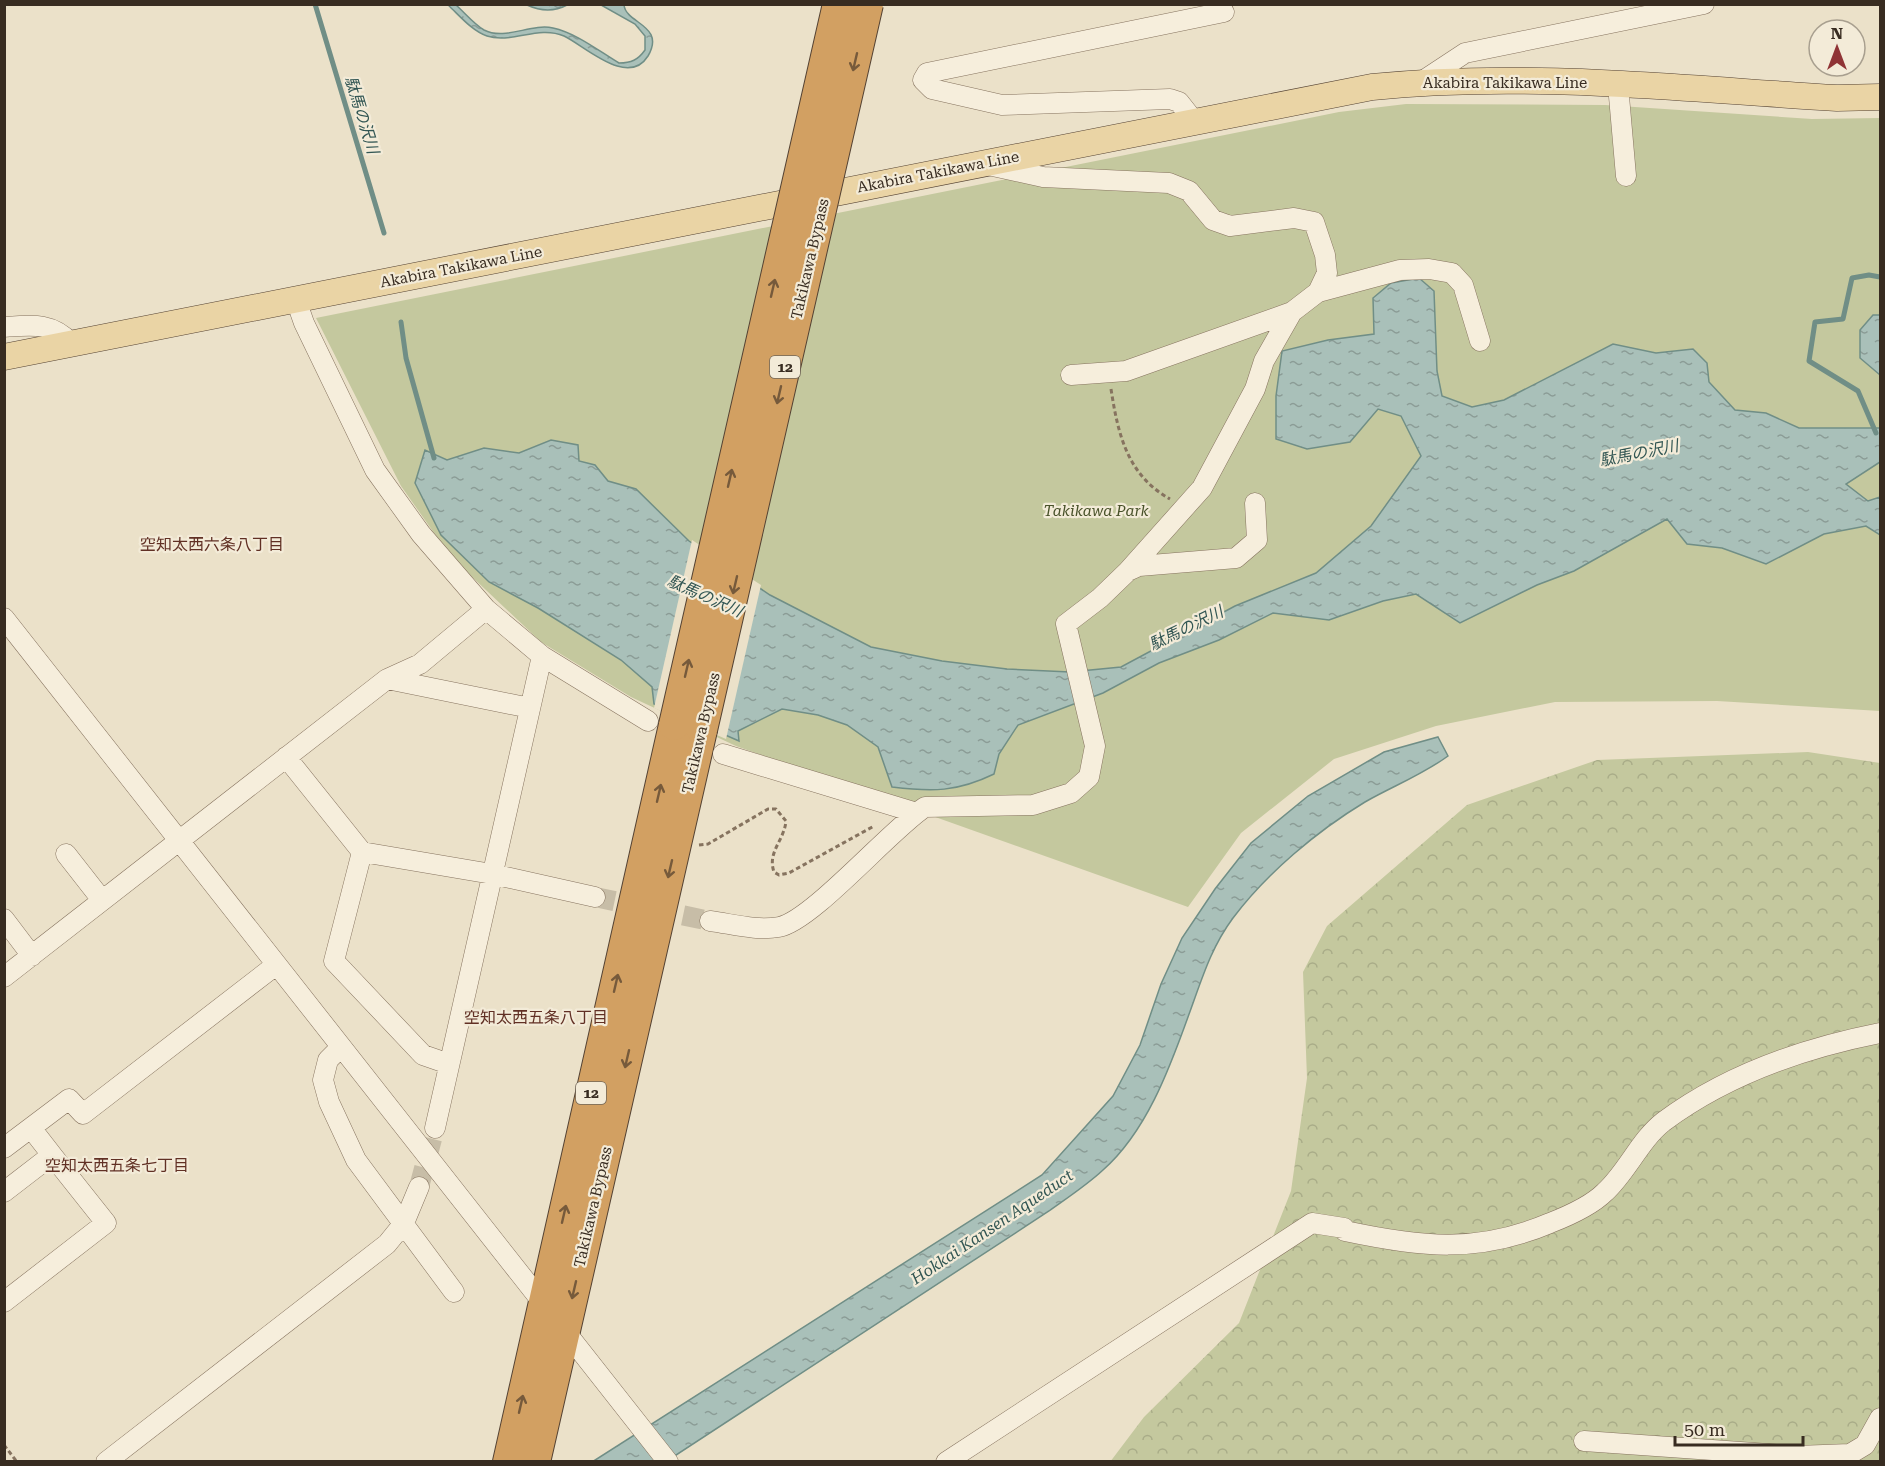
<svg xmlns="http://www.w3.org/2000/svg" width="1885" height="1466" font-family="'Roboto Serif','Noto Sans JP',serif">
<style>
.forest{fill:url(#forest-crowns)}
.park{fill:#c4c89e}
.water{fill:url(#water-ripples);stroke:#708e86;stroke-width:1.5}
.pier{fill:#ebe1c9}
.lines{fill:none;stroke-linecap:round;stroke-linejoin:round}
.stream{stroke:#708e86;stroke-width:5}
.minor-tunnel{stroke:#c7bda7;stroke-width:20;stroke-dasharray:20 10;stroke-linecap:butt}
.minor-casing{stroke:#86735f;stroke-width:21}
.major-casing{stroke:#544233;stroke-width:27}
.highway-casing{stroke:#544233;stroke-width:32}
.path{stroke:#86735f;stroke-width:3;stroke-dasharray:4.5 3;stroke-linecap:butt}
.minor{stroke:#f6eedc;stroke-width:20}
.major{stroke:#ead4a5;stroke-width:26}
.highway{stroke:#d2a062;stroke-width:30}
.highway-bridge-casing{stroke:#544233;stroke-width:32;stroke-linecap:butt}
.highway-bridge{stroke:#d2a062;stroke-width:30}
.oneway{stroke:#765a3b}
.labels{text-anchor:middle;dominant-baseline:central;stroke-width:4.5;stroke-linejoin:round;paint-order:stroke}
.shield{fill:#f3ebd8;stroke:#706558;stroke-width:1.5}
.shield-label{font-size:14px;font-weight:bold;fill:#382c21}
.street-label{font-size:15px;fill:#382c21;stroke:#f3ebd8}
.park-label{font-size:15px;font-style:italic;fill:#49522a;stroke:#f3ebd8}
.water-label{font-size:16px;font-style:italic;fill:#325653;stroke:#f3ebd8}
.neighbourhood-label{font-size:16px;fill:#613024;stroke:#f3ebd8}
</style>
<defs>
<pattern id="forest-crowns" width="20" height="18" patternUnits="userSpaceOnUse" patternTransform="scale(1.5)"><rect width="20" height="18" fill="#c4c89e"/><path d="M2 6a3 3 0 1 1 6 0M12 15a3 3 0 1 1 6 0" fill="none" stroke="#a9ac88"/></pattern>
<pattern id="water-ripples" width="26" height="14" patternUnits="userSpaceOnUse" patternTransform="scale(1.5)"><rect width="26" height="14" fill="#a9c0b9"/><path d="M2 4q2-2 4 0t4 0M15 11q2-2 4 0t4 0" fill="none" stroke="#8b9c96"/></pattern>
</defs>
<rect width="100%" height="100%" fill="#ebe1c9"/>
<path class="forest" d="M1808 752 1880 763V1461L1110 1462 1144 1417 1239 1323 1291 1191 1307 1078 1303 972 1327 926 1467 805 1597 760Z"/>
<path class="park" d="M1406 104 1605 105 1812 119 1880 118V711L1717 701 1555 702 1436 726 1334 759 1241 833 1188 907 736 746 631 697 541 642 451 557 401 486 316 318 1339 112Z"/>
<path class="water" d="M448 5H456C465 13 474 24 484 30 505 41 531 23 553 28 576 33 599 51 619 63 631 63 638 60 645 50V36L635 24 601 5H624C626 24 666 25 648 56 628 88 585 46 564 36 538 25 512 44 487 36 472 31 459 15 448 5Z
M527 5H567C554 12 540 11 527 5Z
M1419 278 1434 291 1437 371 1442 396 1472 407 1504 400 1613 344 1656 353 1693 349 1707 363 1709 382 1735 410 1766 413 1799 428H1880V462L1846 484 1868 501 1880 497V535L1866 526 1824 534 1766 564 1722 548 1687 544 1667 519 1574 571 1537 585 1460 623 1416 594 1383 601 1329 620 1273 613 1219 640 1159 663 1103 693 1018 725 999 754 994 774C957 792 932 792 892 787L878 747 847 725 818 715 782 709 738 731 739 741 654 704 652 687 621 660 538 608 489 582 441 535 415 483 425 450 447 460 484 448 519 453 551 440 578 445 579 461 595 465 608 481 636 489 689 541 770 595 871 647 942 661 1007 669 1070 672 1121 667 1235 606 1316 573 1371 526 1421 456 1401 416 1378 409 1350 442 1307 449 1276 439V396L1282 351 1328 340 1374 334 1373 298 1391 283Z
M1873 315H1880V375L1860 358V330Z
M1438 737 1448 756C1422 775 1393 786 1365 802 1317 831 1267 873 1233 918 1210 949 1201 982 1188 1017 1169 1070 1146 1132 1103 1170 1087 1185 1067 1198 1049 1211L667 1461 592 1462 1042 1175 1113 1096 1140 1045 1161 984 1182 938 1215 889 1251 843 1308 796 1384 752Z"/>
<path class="pier" d="M692 540 761 585 726 739 654 708Z"/>
<g class="lines">
<path class="stream" d="M315 4 384 233
M401 322 406 358 434 458
M1876 433 1858 391 1809 361 1815 322 1843 319 1852 278 1869 275 1880 277"/>
<path class="minor-tunnel" d="M595 897 710 921
M419 1187 435 1128"/>
<g class="minor-casing">
<path id="minor" d="M1421 82 1465 53 1704 4
M1618 85 1626 176
M1194 121 1179 102 1170 99 1002 105 932 89 923 80 927 73 1224 12
M988 165 1043 177 1169 183 1189 191 1213 220 1230 226 1294 218 1314 222 1325 255 1327 273 1318 292 1292 312 1126 371 1071 375
M1318 292 1400 270 1429 269 1452 273 1463 285 1480 341
M296 300 304 323 375 470 421 534 486 609 542 656 648 721
M4 327C32 325 52 322 71 343
M1128 571 1202 488 1255 389 1264 361 1292 312
M4 618 668 1462
M387 679 420 664 486 609
M723 754 917 813
M286 757 362 852 492 874 595 897
M362 852 334 961 423 1055 449 1064
M66 854 102 900
M4 919 32 956
M710 921C733 924 756 931 779 927 812 921 890 830 925 807L1033 805 1071 793 1089 777 1095 746 1066 624 1100 598 1128 571 1139 566 1236 558 1257 540 1255 503
M4 977 387 679 530 708
M341 1047 328 1060 323 1080 329 1102 356 1160 454 1292
M435 1128 542 656
M4 1148 69 1099 83 1114 276 965
M4 1192 52 1155 31 1128
M4 1302 106 1223 52 1155
M1584 1441 1797 1456 1850 1454 1865 1445 1880 1418
M106 1462 387 1244 404 1223 419 1187
M946 1462 1312 1223 1344 1228 1345 1231C1420 1247 1477 1254 1550 1223 1568 1216 1591 1206 1605 1192 1627 1172 1640 1140 1663 1122 1726 1075 1804 1048 1880 1033"/>
</g>
<g class="major-casing">
<path id="major" d="M4 357 1372 87C1527 71 1683 89 1837 98L1880 97"/>
</g>
<g class="highway-casing">
<path id="highway" d="M508 1462 674 725
M535 1462 702 730"/>
</g>
<path class="path" d="M1111 389C1118 434 1127 475 1170 499
M699 845 708 844 768 809H776L786 821C784 841 767 852 774 872L779 875 789 873 874 826
M4 1445 17 1462"/>
<use href="#minor" class="minor"/>
<use href="#major" class="major"/>
<use href="#highway" class="highway"/>
<g class="highway-bridge-casing">
<path id="highway-bridge" d="M674 725 838 4
M702 730 868 4"/>
</g>
<use href="#highway-bridge" class="highway-bridge"/>
</g>
<defs><path id="oneway-shaft" d="M-6 0H5M1.5-3L5.5 0L1.5 3" fill="none" stroke-width="1.6" stroke-linecap="round" stroke-linejoin="round" transform="scale(1.5)"/></defs>
<g class="oneway">
<use href="#oneway-shaft" transform="translate(855 62) rotate(103)"/>
<use href="#oneway-shaft" transform="translate(773 288) rotate(-77)"/>
<use href="#oneway-shaft" transform="translate(779 395) rotate(103)"/>
<use href="#oneway-shaft" transform="translate(730 478) rotate(-77)"/>
<use href="#oneway-shaft" transform="translate(735 585) rotate(103)"/>
<use href="#oneway-shaft" transform="translate(687 668) rotate(-77)"/>
<use href="#oneway-shaft" transform="translate(659 793) rotate(-77)"/>
<use href="#oneway-shaft" transform="translate(670 869) rotate(103)"/>
<use href="#oneway-shaft" transform="translate(616 983) rotate(-77)"/>
<use href="#oneway-shaft" transform="translate(627 1059) rotate(103)"/>
<use href="#oneway-shaft" transform="translate(564 1214) rotate(-77)"/>
<use href="#oneway-shaft" transform="translate(574 1290) rotate(103)"/>
<use href="#oneway-shaft" transform="translate(521 1404) rotate(-77)"/>
</g>
<g class="labels">
<g class="shield">
<rect x="770" y="356" width="30" height="22" rx="4.5"/>
<rect x="576" y="1082" width="30" height="22" rx="4.5"/>
</g>
<g class="shield-label">
<text x="785" y="367">12</text>
<text x="591" y="1093">12</text>
</g>
<g class="street-label">
<text x="1505" y="83">Akabira Takikawa Line</text>
<text transform="translate(938 172) rotate(-11)">Akabira Takikawa Line</text>
<text transform="translate(810 259) rotate(-77)">Takikawa Bypass</text>
<text transform="translate(461 267) rotate(-11)">Akabira Takikawa Line</text>
<text transform="translate(701 733) rotate(-77)">Takikawa Bypass</text>
<text transform="translate(593 1207) rotate(-77)">Takikawa Bypass</text>
</g>
<g class="park-label">
<text x="1096" y="511">Takikawa Park</text>
</g>
<g class="water-label">
<text transform="translate(362 115) rotate(73)">駄馬の沢川</text>
<text transform="translate(1639 453) rotate(-11)">駄馬の沢川</text>
<text transform="translate(705 596) rotate(24)">駄馬の沢川</text>
<text transform="translate(1186 628) rotate(-26)">駄馬の沢川</text>
<text transform="translate(992 1227) rotate(-34)">Hokkai Kansen Aqueduct</text>
</g>
<g class="neighbourhood-label">
<text x="212" y="544">空知太西六条八丁目</text>
<text x="536" y="1017">空知太西五条八丁目</text>
<text x="117" y="1165">空知太西五条七丁目</text>
</g>
</g>
<rect width="1885" height="1466" fill="none" stroke="#382c21" stroke-width="12"/>
<g transform="translate(1837 48)"><circle r="28" fill="#f3ebd8" stroke="#a89f8f" stroke-width="1.5"/>
<path d="M0-4.5L10 22L0 15L-10 22Z" fill="#903436"/>
<text y="-9" font-size="16" font-weight="bold" text-anchor="middle" fill="#382c21">N</text>
</g>
<path d="M1675 1436v9h128v-9" fill="none" stroke="#382c21" stroke-width="3"/>
<text x="1684" y="1436" font-size="18" fill="#382c21" stroke="#f3ebd8" stroke-width="4.5" paint-order="stroke">50 m</text>
</svg>
